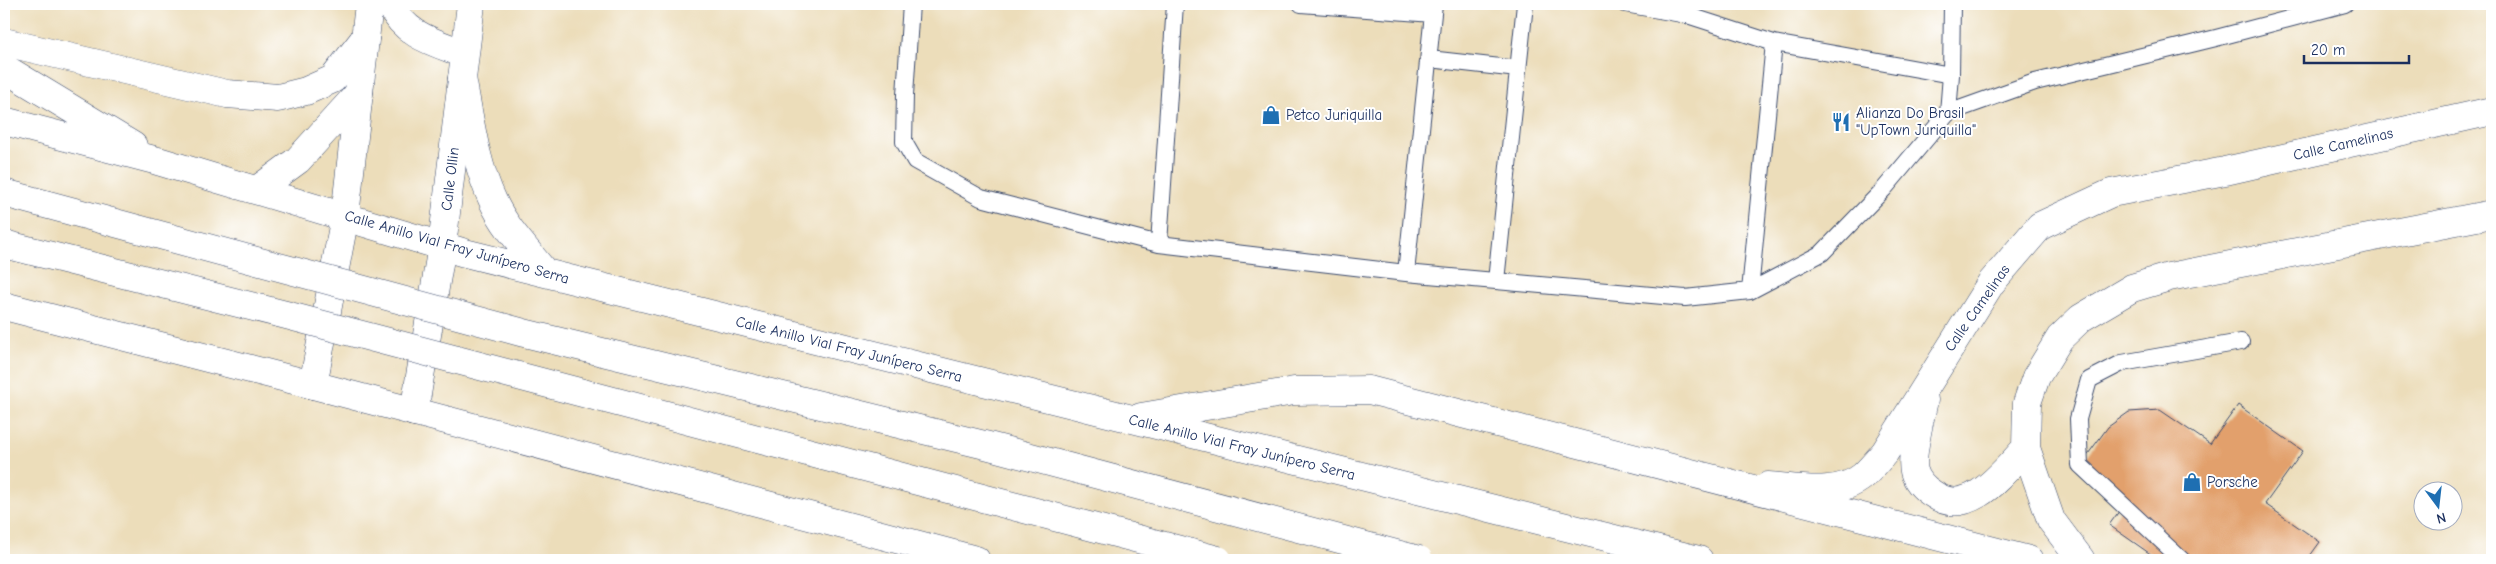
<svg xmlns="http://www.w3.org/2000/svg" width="2496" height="564" font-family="'Comic Neue',sans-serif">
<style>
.building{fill:#e2a06c}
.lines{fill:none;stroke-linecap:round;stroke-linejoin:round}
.lane-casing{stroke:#3a496c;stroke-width:18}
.street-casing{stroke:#3a496c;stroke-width:29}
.secondary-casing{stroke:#3a496c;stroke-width:29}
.highway-casing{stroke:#3a496c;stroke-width:29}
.lane{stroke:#fff;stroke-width:16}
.street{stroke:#fff;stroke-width:28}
.secondary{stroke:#fff;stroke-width:28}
.highway{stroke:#fff;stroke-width:28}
.highway-bridge-casing{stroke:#3a496c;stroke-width:29;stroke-linecap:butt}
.highway-bridge{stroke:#fff;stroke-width:28}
.labels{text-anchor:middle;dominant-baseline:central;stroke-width:4;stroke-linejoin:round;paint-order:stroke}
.poi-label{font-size:15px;fill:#1b2f5e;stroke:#fff;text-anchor:start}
.street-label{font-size:15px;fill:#1b2f5e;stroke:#fff}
</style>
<rect width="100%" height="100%" fill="#fff"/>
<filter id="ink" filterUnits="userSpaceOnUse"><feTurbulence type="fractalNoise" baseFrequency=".02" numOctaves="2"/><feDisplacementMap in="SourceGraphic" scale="10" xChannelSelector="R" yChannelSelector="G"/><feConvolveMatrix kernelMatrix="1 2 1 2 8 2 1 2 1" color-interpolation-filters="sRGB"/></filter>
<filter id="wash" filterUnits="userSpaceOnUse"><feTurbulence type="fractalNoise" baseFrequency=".0096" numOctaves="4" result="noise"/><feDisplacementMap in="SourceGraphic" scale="20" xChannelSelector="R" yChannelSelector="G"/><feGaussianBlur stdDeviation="1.12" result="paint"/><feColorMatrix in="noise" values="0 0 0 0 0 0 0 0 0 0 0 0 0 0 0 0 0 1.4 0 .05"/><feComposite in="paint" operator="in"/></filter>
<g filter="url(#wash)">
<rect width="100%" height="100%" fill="#ecddba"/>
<g id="blocks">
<path class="building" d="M2238 405 2303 451 2265 504 2320 542 2307 560H2159L2109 525 2128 499 2080 465 2108 427 2129 412 2160 410 2210 444Z"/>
</g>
</g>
<g filter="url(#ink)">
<use href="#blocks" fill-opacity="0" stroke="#3a496c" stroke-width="1"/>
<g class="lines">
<g class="lane-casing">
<path id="lane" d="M911 4 905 95 904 142 915 161 981 198 1159 244 1406 273 1685 298 1750 291 1822 253 1884 189 1948 113 2035 82 2216 38 2345 4
M1301 4 1433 14
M1625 4 1687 15 1774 43 1951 75
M1429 59 1518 69
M1948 113 1951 75 1952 4
M1159 244 1175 4
M1406 273 1434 4
M1496 281 1525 4
M1750 291 1774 43
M2182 560 2080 465 2078 419 2089 380 2122 363 2241 342"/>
</g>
<g class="street-casing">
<path id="street" d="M4 42 227 94 278 98 306 91 333 79 365 38"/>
</g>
<g class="secondary-casing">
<path id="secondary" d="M390 4C405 36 434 42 465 54
M313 385 345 216 369 4
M1924 400C1921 415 1910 457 1914 471 1917 482 1925 489 1933 494 1969 520 2004 471 2026 448
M414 412 442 246 471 4
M1768 486C1798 488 1838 497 1863 476 1871 469 1878 460 1885 452L1991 283 2040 226 2111 193 2225 171 2492 111
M2081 560 2051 520 2026 448 2027 403 2036 377 2060 338 2081 318 2132 288 2169 277 2492 214"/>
</g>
<g class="highway-casing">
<path id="highway" d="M4 68 133 146
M462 78C470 119 475 163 493 201 505 228 528 251 545 273
M4 121 158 161 465 253 1699 560
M257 190 298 160 359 93
M4 306 313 385 976 560
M1141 417 1294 391 1369 390 2029 560"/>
</g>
<use href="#lane" class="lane"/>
<use href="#street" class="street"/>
<use href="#secondary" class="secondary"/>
<use href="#highway" class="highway"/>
<g class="highway-bridge-casing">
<path id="highway-bridge" d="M4 193 524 333 989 446 1419 560
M4 244 286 315 1218 560"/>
</g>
<use href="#highway-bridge" class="highway-bridge"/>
</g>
</g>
<defs>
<g id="shop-bare" transform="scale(1.5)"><path d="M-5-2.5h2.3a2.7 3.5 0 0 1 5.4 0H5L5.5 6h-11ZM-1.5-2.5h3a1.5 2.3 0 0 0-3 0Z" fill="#1f6fb2" stroke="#fff" stroke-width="2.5" paint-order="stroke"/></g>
<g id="restaurant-bare" transform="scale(1.5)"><path d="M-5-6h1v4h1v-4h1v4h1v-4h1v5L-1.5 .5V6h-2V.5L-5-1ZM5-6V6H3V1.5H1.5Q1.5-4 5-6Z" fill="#1f6fb2" stroke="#fff" stroke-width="2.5" paint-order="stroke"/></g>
</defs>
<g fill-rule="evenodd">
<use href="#shop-bare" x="1271" y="115"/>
<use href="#restaurant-bare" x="1841" y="122"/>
<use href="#shop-bare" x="2192" y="482"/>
</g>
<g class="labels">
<g class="poi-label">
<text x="1856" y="113">Alianza Do Brasil<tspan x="1856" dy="17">"UpTown Juriquilla"</tspan></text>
<text x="1286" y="115">Petco Juriquilla</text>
<text x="2207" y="482">Porsche</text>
</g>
<g class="street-label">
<text transform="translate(2343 144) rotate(-13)">Calle Camelinas</text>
<text transform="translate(450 179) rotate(-83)">Calle Ollin</text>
<text transform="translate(457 247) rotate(16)">Calle Anillo Vial Fray Junípero Serra</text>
<text transform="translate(1977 308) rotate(-55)">Calle Camelinas</text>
<text transform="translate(849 349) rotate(14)">Calle Anillo Vial Fray Junípero Serra</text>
<text transform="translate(1242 447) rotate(14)">Calle Anillo Vial Fray Junípero Serra</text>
</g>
</g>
<rect width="2496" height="564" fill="none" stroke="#fff" stroke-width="20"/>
<g transform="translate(2438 506) rotate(165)"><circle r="24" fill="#ffffff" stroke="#a4acbf"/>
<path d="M0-4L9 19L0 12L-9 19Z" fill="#1f6fb2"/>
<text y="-8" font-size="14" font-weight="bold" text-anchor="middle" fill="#1b2f5e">N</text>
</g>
<path d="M2304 55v8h105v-8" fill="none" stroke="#1b2f5e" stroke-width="2.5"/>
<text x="2311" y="55" font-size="15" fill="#1b2f5e" stroke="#ffffff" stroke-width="4" paint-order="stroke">20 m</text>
</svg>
